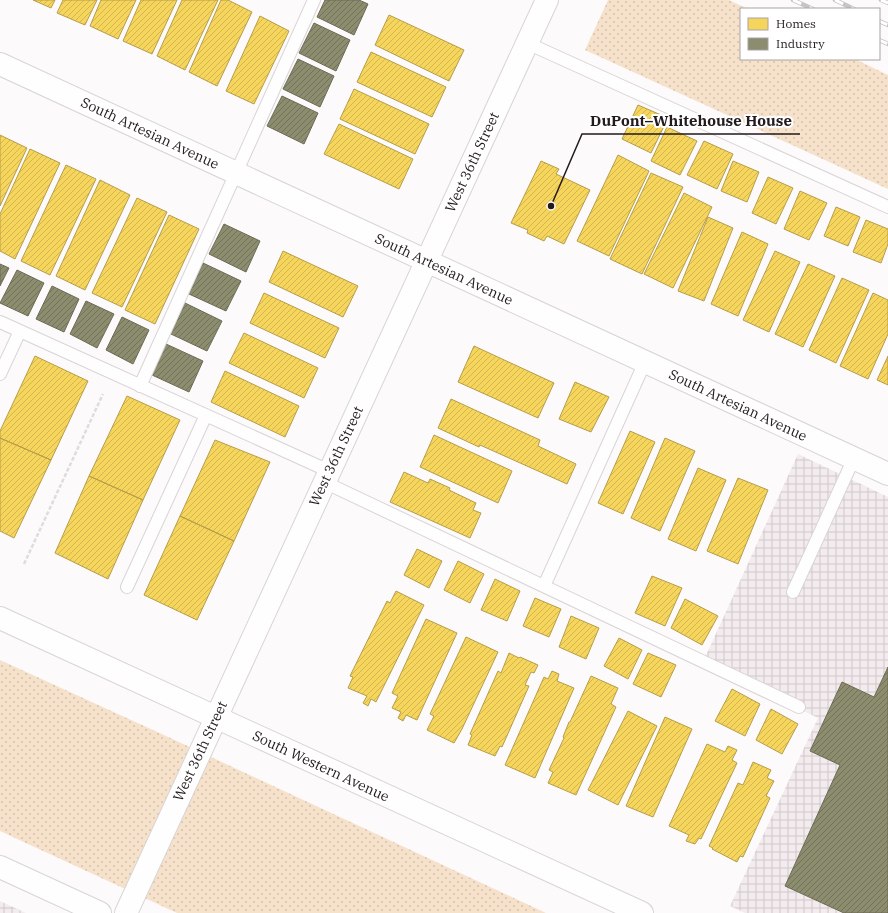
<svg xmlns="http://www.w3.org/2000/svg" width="888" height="913" font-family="'IBM Plex Serif',serif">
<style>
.industrial{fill:url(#industrial-grid)}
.grass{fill:url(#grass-dots)}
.homes{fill:url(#homes-hatch);stroke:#b69d49}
.industry{fill:url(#industry-hatch);stroke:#6c6a55}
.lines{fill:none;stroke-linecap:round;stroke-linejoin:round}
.service-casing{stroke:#d9d4d5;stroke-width:14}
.minor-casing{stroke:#d9d4d5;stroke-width:24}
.tertiary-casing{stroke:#d9d4d5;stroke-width:24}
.secondary-casing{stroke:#d9d4d5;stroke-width:24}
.path{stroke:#dedddd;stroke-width:2.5;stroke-dasharray:4 2;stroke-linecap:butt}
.service{stroke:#fffefe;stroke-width:12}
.minor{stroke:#fffefe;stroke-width:22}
.tertiary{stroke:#fffefe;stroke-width:22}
.secondary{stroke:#fffefe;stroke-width:22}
.rail-casing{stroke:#c6c4c5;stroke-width:4.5}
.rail{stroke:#fff;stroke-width:3;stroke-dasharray:9;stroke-linecap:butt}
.labels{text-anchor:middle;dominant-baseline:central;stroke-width:4;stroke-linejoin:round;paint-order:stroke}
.street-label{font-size:14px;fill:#221a1c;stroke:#fff}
.leader{fill:none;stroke:#221a1c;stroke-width:1.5}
.callout-dot{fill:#221a1c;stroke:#fff;stroke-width:1.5}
.callout-label{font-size:15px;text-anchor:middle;font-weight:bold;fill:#221a1c;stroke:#fff;stroke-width:4;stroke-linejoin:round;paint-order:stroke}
</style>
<defs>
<pattern id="industrial-grid" width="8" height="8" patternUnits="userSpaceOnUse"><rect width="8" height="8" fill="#f3ebed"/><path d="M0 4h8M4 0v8" fill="none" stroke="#d0c9cb"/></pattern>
<pattern id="grass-dots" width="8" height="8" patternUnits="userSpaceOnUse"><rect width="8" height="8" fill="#f6e2cb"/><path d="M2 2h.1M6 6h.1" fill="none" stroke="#d3c1ae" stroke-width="1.8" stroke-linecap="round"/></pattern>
<pattern id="homes-hatch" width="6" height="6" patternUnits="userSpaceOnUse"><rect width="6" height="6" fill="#f6d55c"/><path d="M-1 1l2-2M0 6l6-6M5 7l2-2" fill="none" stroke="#d3b64f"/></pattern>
<pattern id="industry-hatch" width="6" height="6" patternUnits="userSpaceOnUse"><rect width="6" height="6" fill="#8c8c6e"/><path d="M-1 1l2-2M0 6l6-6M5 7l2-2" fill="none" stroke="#72725a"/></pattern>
</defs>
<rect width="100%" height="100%" fill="#fdfafb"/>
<path class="industrial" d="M798 454 888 497V913H745L730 906 818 718 703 662Z
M0 901 26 913H0Z"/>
<path class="grass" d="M608 0H729L748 9H741V59H855L888 75V189L585 50Z
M0 660 166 736 546 913H177L0 831Z"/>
<path class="homes" d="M33 0H55L51 8Z
M63 0H97L85 25 57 13Z
M101 0H136L118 39 90 26Z
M141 0H177L152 54 123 41Z
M182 0H218L185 70 157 56Z
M221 0H228L252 12 217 86 189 72Z
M389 15 464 50 449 81 375 45Z
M260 16 289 31 254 104 226 91Z
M371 52 446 87 432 117 357 82Z
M354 89 429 124 415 154 340 119Z
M638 105 668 118 651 153 622 139Z
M339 124 413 159 399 189 324 154Z
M667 127 697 141 680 175 651 161Z
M0 135 27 148 0 206Z
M704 141 733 154 717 189 687 175Z
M30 149 60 163 15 259 0 251V214Z
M618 155 649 171 609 256 577 241Z
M541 161 559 169 556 174 590 190 564 244 547 236 544 241 527 233 528 230 511 223Z
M733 161 759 172 747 202 721 191Z
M66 165 96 179 50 275 21 261Z
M651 173 683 187 642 274 610 259Z
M768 177 793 188 776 224 752 213Z
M100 180 130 195 85 290 56 276Z
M800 191 827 203 809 240 784 229Z
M684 193 712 207 673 288 644 274Z
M137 198 167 212 122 307 92 293Z
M836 207 860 217 848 246 824 236Z
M169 215 199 229 155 324 125 310Z
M708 217 733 228 704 301 678 291Z
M866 220 888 229V244L881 263 853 252Z
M742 232 768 244 738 316 711 304Z
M283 251 358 286 343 317 269 282Z
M775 251 800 262 769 332 743 320Z
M808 264 835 276 803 347 775 334Z
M842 278 869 290 836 363 809 350Z
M264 293 339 328 325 358 250 323Z
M873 293 888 300V334L868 379 840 366Z
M244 333 318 368 304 398 229 363Z
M474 346 554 383 538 418 458 382Z
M35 356 88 381 51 460 0 438V431Z
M888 356V385L877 380Z
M225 371 299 406 285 437 211 402Z
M575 382 609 397 591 432 559 419Z
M127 396 180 420 143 500 89 476Z
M451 399 540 440 538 446 576 464 567 484 480 445 479 447 438 428Z
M630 431 655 442 623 514 598 503Z
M434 435 512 471 498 503 420 467Z
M0 438 51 460 14 538 0 531Z
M665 438 695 451 660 531 631 518Z
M215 440 270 462 234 541 180 516Z
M698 468 726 480 696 551 668 539Z
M404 472 428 483 430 479 450 488 449 490 476 503 473 510 481 513 470 538 390 502Z
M89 476 143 500 108 579 55 553Z
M738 478 768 490 738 564 707 551Z
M180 516 234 541 197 620 144 595Z
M417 549 442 561 429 588 404 575Z
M458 561 484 574 470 603 444 590Z
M652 576 682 588 665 626 635 613Z
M495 579 520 591 507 621 481 610Z
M396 591 424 605 376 702 371 699 368 706 363 703 367 696 348 688 353 677 350 676 387 601 390 603Z
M535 598 561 609 549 637 523 626Z
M685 599 718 616 702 645 671 628Z
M571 616 599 628 586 659 559 647Z
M426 619 457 633 417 720 406 715 403 721 398 718 401 712 392 708 398 696 392 693Z
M466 637 498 652 462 729 454 743 427 730 434 716 430 714Z
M619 638 642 650 628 679 604 666Z
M509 653 519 658 520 657 538 665 534 673 531 672 525 685 529 686 502 747 500 746 495 756 468 745 472 735 470 734 498 671 501 673Z
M648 653 676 665 661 697 633 684Z
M552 671 559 674 557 681 574 688 535 778 505 765 544 677 548 679Z
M591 676 618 688 611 704 616 707 576 795 548 783 553 772 549 770 564 738 563 737 569 722H570Z
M732 689 760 704 745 736 715 721Z
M771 709 798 724 782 754 756 740Z
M628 711 657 726 618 805 588 790Z
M665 717 692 729 653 817 626 806Z
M707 744 725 752 728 746 737 750 732 760 737 763 701 839 699 838 695 844 686 841 689 835 669 826Z
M753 762 771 770 767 778 774 781 766 796 770 798 743 857 740 856 737 862 712 849 713 848 709 846 738 783 743 785Z"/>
<path class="industry" d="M325 0H359L368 4 354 35 317 17Z
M314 23 350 40 336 71 299 53Z
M298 59 334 76 320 107 283 89Z
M282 96 318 113 304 144 267 126Z
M224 224 260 241 246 272 209 254Z
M203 263 241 281 226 311 189 294Z
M0 264 9 268 0 286Z
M17 270 44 283 28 316 0 303Z
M52 286 79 299 64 332 36 319Z
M86 301 114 314 97 348 70 334Z
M185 303 222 321 207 351 171 334Z
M122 317 149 330 133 364 106 350Z
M166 344 203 361 189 392 152 375Z
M888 667V913H844L785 886 840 765 810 751 842 682 874 697Z"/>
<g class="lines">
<g class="service-casing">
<path id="service" d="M527 43 888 207
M0 322 329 471
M0 374 20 331
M140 386 314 0
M324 482 799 707
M544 586 645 362
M127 587 206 415
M793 592 854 458"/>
</g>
<g class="minor-casing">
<path id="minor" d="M0 64 888 474
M126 913 547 0"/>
</g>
<g class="tertiary-casing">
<path id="tertiary" d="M0 867 100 913"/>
</g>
<g class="secondary-casing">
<path id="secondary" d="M0 618 642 913"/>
</g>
<path class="path" d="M24 564 103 394"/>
<use href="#service" class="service"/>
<use href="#minor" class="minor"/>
<use href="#tertiary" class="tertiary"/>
<use href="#secondary" class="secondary"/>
<g class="rail-casing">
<path id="rail" d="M793 0 813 9
M835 0 854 9
M881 0 888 3
M879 21 888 25
M879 40 888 44"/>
</g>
<use href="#rail" class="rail"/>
</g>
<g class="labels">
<g class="street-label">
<text transform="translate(150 133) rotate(25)">South Artesian Avenue</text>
<text transform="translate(472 162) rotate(-65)">West 36th Street</text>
<text transform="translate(444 269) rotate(25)">South Artesian Avenue</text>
<text transform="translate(738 405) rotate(25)">South Artesian Avenue</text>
<text transform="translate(336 456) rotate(-65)">West 36th Street</text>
<text transform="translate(200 751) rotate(-65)">West 36th Street</text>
<text transform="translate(321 766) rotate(25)">South Western Avenue</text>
</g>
</g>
<path class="leader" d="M551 206L582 134H800"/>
<circle class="callout-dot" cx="551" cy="206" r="4"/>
<g class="callout-label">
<text x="691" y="126">DuPont–Whitehouse House</text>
</g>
<rect x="740" y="8" width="140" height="52" fill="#ffffff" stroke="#a7a3a4"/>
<rect x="748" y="18" width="20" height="12" fill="#f6d55c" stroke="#a7a3a4"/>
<text x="776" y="28" font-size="12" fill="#221a1c">Homes</text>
<rect x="748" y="38" width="20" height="12" fill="#8c8c6e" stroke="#a7a3a4"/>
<text x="776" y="48" font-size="12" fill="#221a1c">Industry</text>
</svg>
